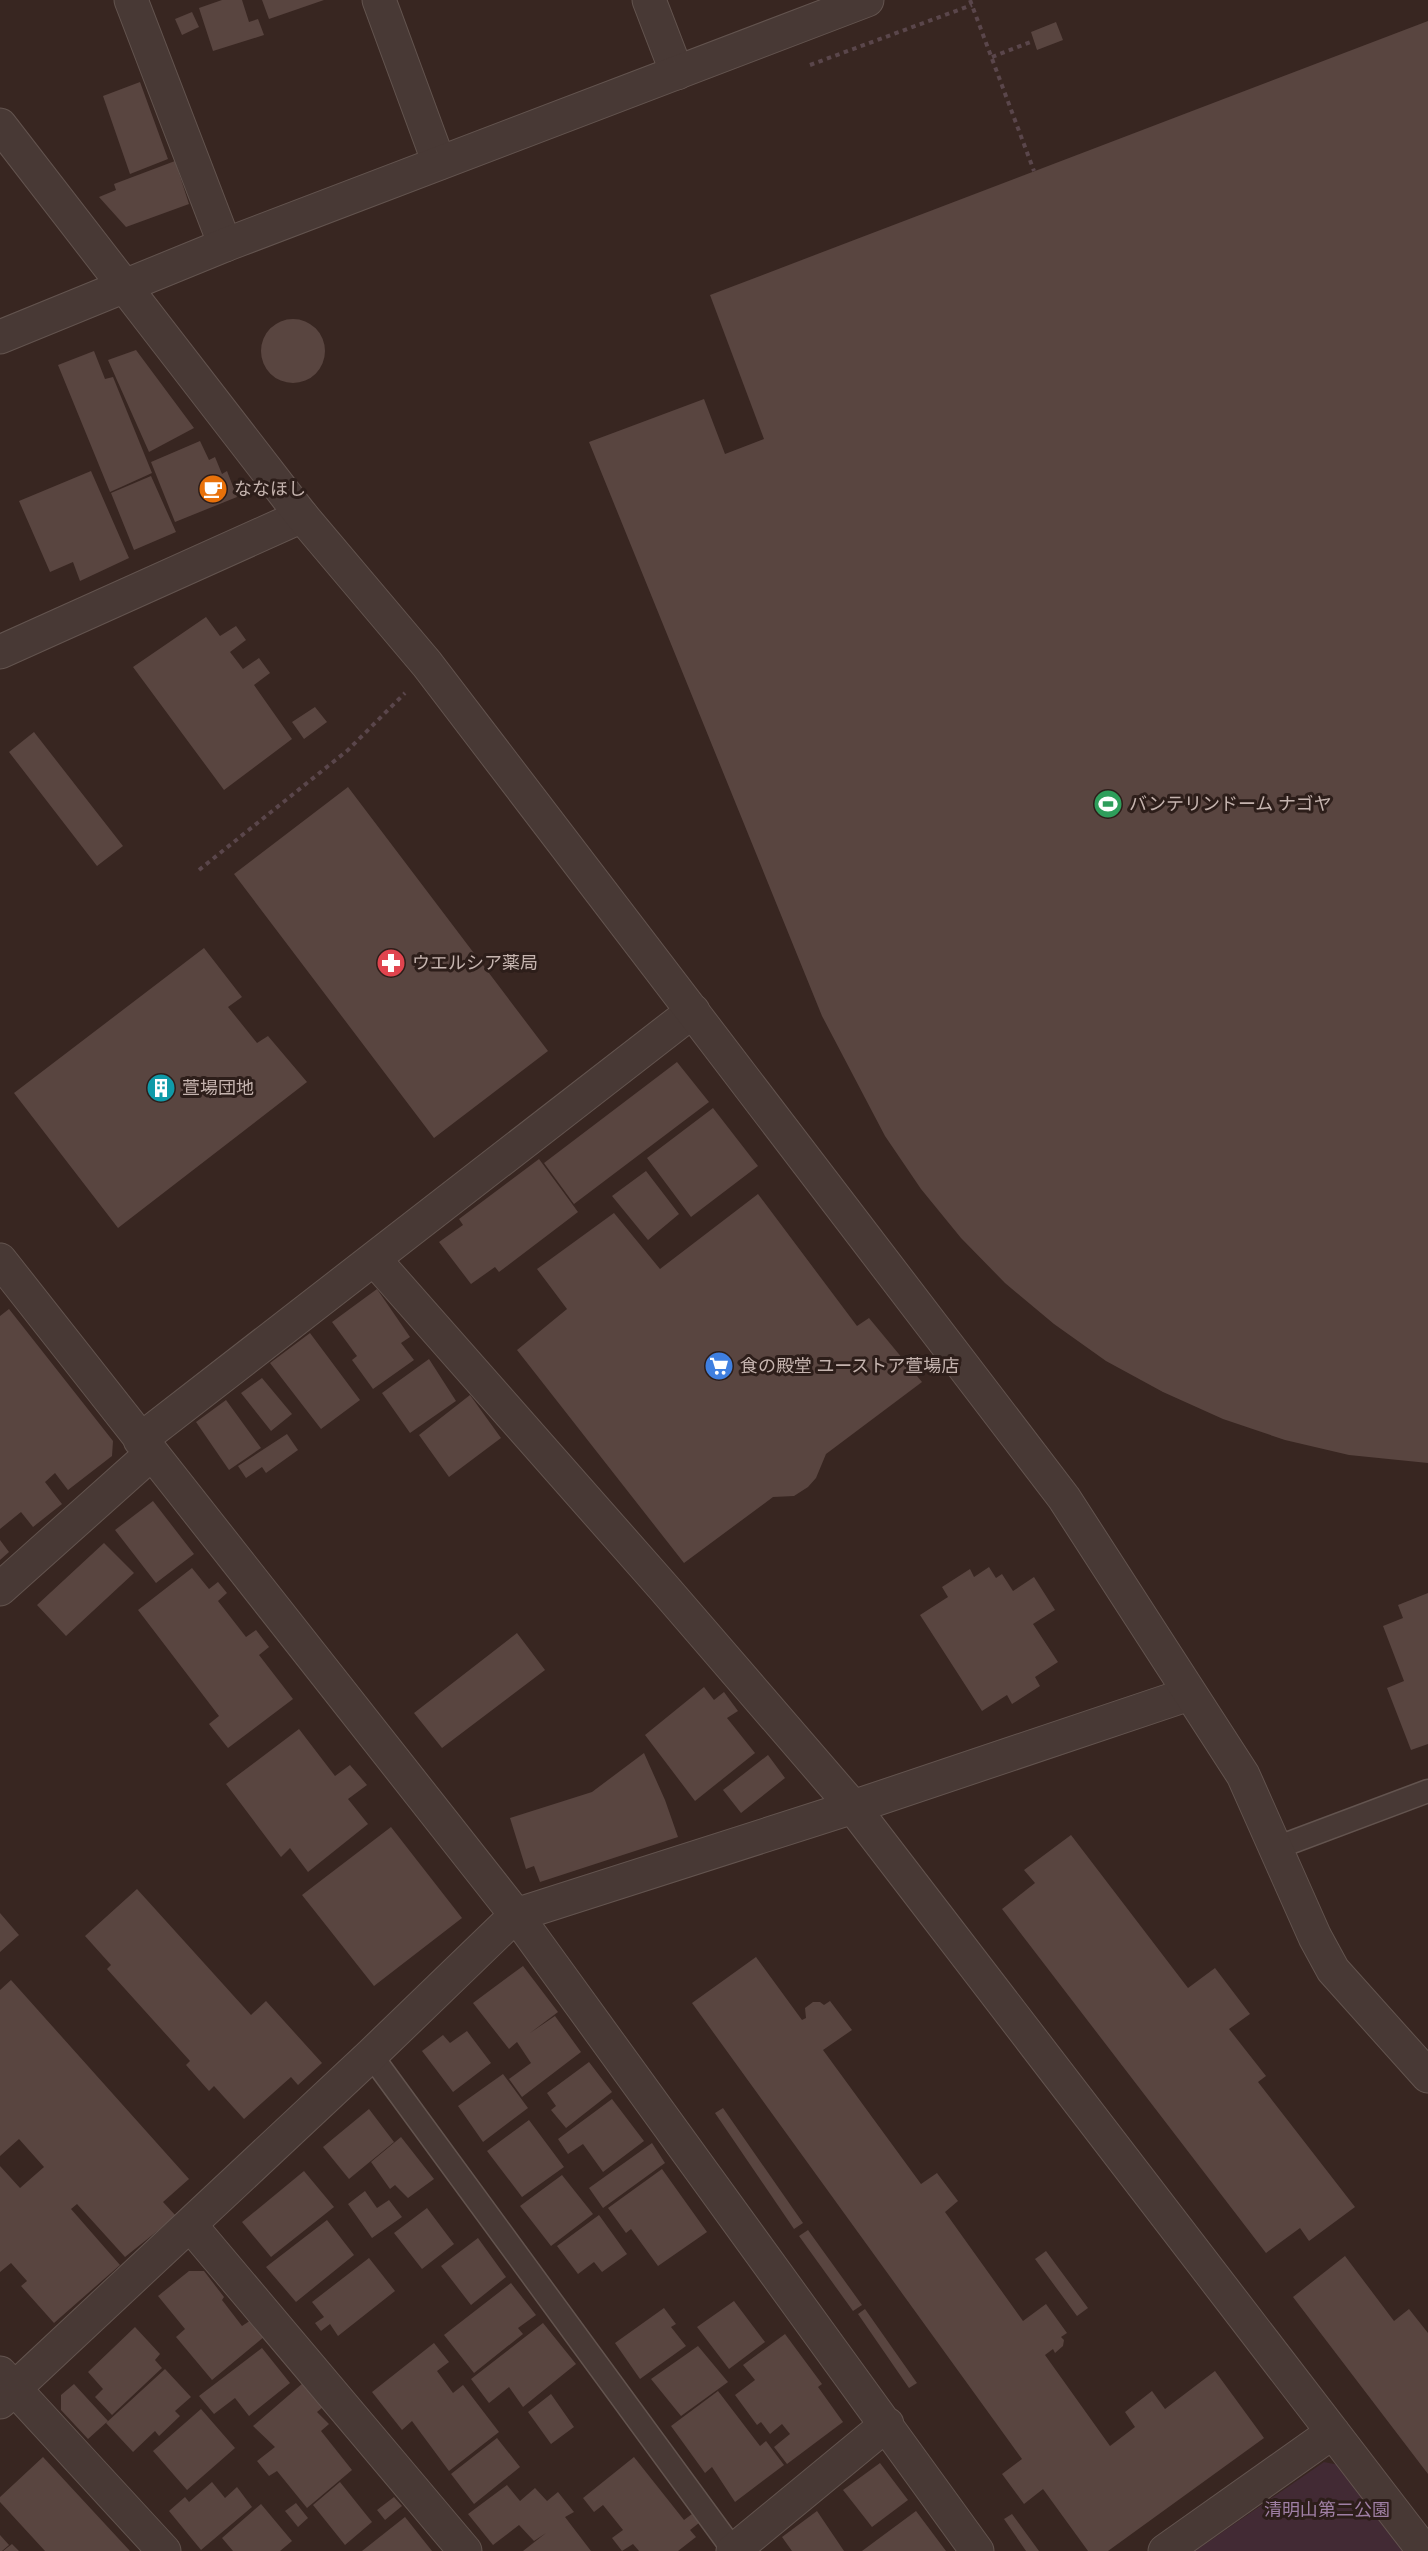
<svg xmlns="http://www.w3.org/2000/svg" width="1428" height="2551" font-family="Karla,'Noto Sans JP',sans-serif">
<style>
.green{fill:#422a34}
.building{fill:#594540}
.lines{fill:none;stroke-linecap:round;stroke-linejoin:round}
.service-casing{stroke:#63544f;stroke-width:25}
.minor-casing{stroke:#63544f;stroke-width:35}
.tertiary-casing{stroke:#63544f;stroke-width:35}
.path{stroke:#5a464b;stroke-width:4;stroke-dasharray:4.5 4.5;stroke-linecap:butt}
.service{stroke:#483935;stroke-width:22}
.minor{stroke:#483935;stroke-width:33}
.tertiary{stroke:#483935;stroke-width:33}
.labels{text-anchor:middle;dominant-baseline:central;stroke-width:6;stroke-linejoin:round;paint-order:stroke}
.poi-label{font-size:18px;fill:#c5b4af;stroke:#2d1e1a;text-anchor:start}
.park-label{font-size:18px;fill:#9f7fa4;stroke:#2d1e1a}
</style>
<rect width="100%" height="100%" fill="#382621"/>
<path class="green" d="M1324 2462 1344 2466 1411 2551H1195Z"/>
<path class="building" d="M222 0H242L249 22 258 19 264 35 213 51 199 8Z
M262 0H324L269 19Z
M192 12 199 27 182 35 175 19Z
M1428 21V1463L1349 1455 1285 1440 1223 1419 1163 1392 1106 1361 1054 1324 1005 1283 961 1238 921 1189 885 1136 822 1016 589 442 704 399 725 454 764 439 710 295Z
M1056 22 1063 40 1037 50 1031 32Z
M140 82 168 159 130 174 103 96Z
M175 161 189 204 126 227 99 197 116 190 114 184Z
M261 351a32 32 0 1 1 64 0a32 32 0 1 1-64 0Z
M136 350 194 428 149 452 108 360Z
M94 351 105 379 113 377 152 473 110 492 58 365Z
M200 441 209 460 215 457 222 474 227 471 237 497 175 522 151 462Z
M91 471 129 558 80 581 73 562 50 572 19 501Z
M151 476 176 532 134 550 111 493Z
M206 617 220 636 236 626 246 640 230 652 243 669 259 658 270 673 254 685 292 739 224 790 133 667Z
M315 707 327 722 304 739 292 722Z
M34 732 123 846 97 866 9 752Z
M348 787 548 1051 434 1138 234 874Z
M204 948 242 997 228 1007 257 1043 268 1036 307 1082 118 1228 14 1093Z
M677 1062 709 1102 574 1204 544 1163Z
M713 1108 758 1166 691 1217 647 1158Z
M539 1159 578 1212 499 1272 495 1267 471 1284 439 1242 463 1225 459 1219Z
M646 1171 679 1214 648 1240 612 1196Z
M758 1194 857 1326 869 1318 922 1382 826 1454 816 1478 808 1487 794 1496 773 1497 684 1563 517 1350 567 1309 537 1269 614 1213 660 1269Z
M377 1289 410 1337 401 1343 414 1360 373 1389 352 1360 357 1356 332 1322Z
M9 1309 113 1441 112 1456 68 1490 55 1473 45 1482 62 1504 33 1527 21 1512 0 1529V1316Z
M310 1333 360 1400 321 1429 270 1363Z
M429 1359 456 1401 410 1433 382 1393Z
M262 1378 292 1414 271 1431 241 1393Z
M470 1395 501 1438 449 1477 419 1435Z
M226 1400 261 1448 229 1470 196 1422Z
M287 1434 298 1450 266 1473 262 1467 246 1478 238 1466Z
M153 1501 194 1554 156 1583 115 1530Z
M0 1540 9 1552 0 1560Z
M104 1543 134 1573 66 1636 37 1605Z
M989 1567 996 1578 1002 1574 1013 1591 1034 1577 1055 1610 1033 1624 1058 1662 1035 1677 1040 1686 1012 1704 1007 1695 982 1711 920 1615 948 1597 942 1587 970 1569 974 1577Z
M192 1568 209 1589 218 1582 227 1593 218 1601 246 1637 256 1630 269 1647 259 1655 293 1699 228 1748 209 1724 219 1716 138 1610Z
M1428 1593V1744L1411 1750 1387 1688 1404 1681 1383 1626 1403 1618 1398 1605Z
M517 1633 545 1670 442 1748 414 1713Z
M704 1687 714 1700 724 1692 738 1711 727 1718 755 1753 695 1801 645 1735Z
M299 1729 335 1776 350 1765 367 1785 348 1799 368 1824 308 1872 290 1848 281 1857 226 1784Z
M644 1753 665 1800 678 1837 540 1882 534 1866 526 1869 510 1818 592 1792Z
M768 1755 785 1778 741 1813 723 1790Z
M391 1827 462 1918 374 1986 302 1895Z
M1071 1835 1188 1988 1215 1968 1250 2014 1229 2029 1266 2076 1258 2082 1355 2207 1309 2241 1300 2228 1266 2253 1002 1909 1035 1883 1024 1870Z
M137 1889 251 2015 266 2001 322 2063 298 2085 291 2077 244 2119 214 2086 209 2091 186 2065 190 2061 107 1969 111 1965 85 1936Z
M0 1913 19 1935 0 1952Z
M756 1957 802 2020 806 2018 805 2008 813 2002H820L824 2005 830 2001 852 2030 823 2050 921 2184 937 2173 958 2201 945 2212 1023 2321 1046 2304 1067 2333 1061 2337 1064 2340 1063 2346 1055 2353 1053 2349 1045 2355 1110 2446 1135 2427 1125 2412 1152 2391 1165 2409 1215 2371 1264 2438 1108 2551H1088L1043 2489 1024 2504 1002 2474 1022 2459 692 2003Z
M523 1966 558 2012 530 2033 555 2016 581 2052 522 2097 509 2079 531 2063 517 2042 509 2049 473 2003Z
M11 1980 189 2179 163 2202 176 2216 125 2257 77 2204 71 2209 120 2265 54 2323 21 2286 27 2281 11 2263 0 2272V2166L20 2188 44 2167 19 2139 0 2156V1990Z
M467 2031 491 2063 453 2092 422 2051 443 2035 450 2043Z
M589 2062 612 2092 566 2128 551 2110 556 2106 547 2093Z
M503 2074 528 2108 483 2142 458 2106Z
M612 2099 644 2141 603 2172 583 2144 568 2154 558 2139Z
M723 2108 803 2223 794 2229 715 2113Z
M369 2109 394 2142 349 2179 323 2147Z
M529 2120 564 2167 522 2197 487 2151Z
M401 2137 434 2179 408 2198 395 2185 390 2189 371 2162Z
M652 2143 665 2163 603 2208 589 2188Z
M662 2169 707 2232 658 2266 631 2229 626 2233 608 2208Z
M304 2171 334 2207 271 2257 242 2222Z
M562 2175 593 2214 551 2246 520 2206Z
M365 2191 377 2208 389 2200 402 2217 372 2238 348 2204Z
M427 2208 454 2244 422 2269 394 2233Z
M599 2215 627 2254 602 2272 594 2262 578 2274 557 2246Z
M327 2220 354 2255 296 2302 266 2267Z
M808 2230 862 2305 853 2311 799 2236Z
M478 2238 506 2277 471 2305 441 2266Z
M1046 2251 1088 2308 1077 2316 1035 2259Z
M1345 2256 1394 2321 1409 2309 1428 2333V2474L1293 2297Z
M369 2258 395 2291 338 2336 330 2324 321 2331 315 2323 324 2317 312 2302Z
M189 2271H204L224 2297 222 2300 242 2326 251 2320 265 2336 212 2380 176 2337 185 2329 158 2296Z
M511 2283 536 2315 518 2328 523 2334 474 2373 444 2335Z
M734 2301 765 2342 729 2369 697 2327Z
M664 2308 676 2324 671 2327 686 2346 640 2379 615 2343Z
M865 2309 917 2383 909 2388 858 2314Z
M543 2323 576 2364 523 2407 509 2387 489 2403 471 2379Z
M135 2327 160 2354 155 2360 162 2368 112 2415 95 2397 103 2389 88 2372Z
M785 2334 822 2384 818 2387 843 2422 787 2464 774 2447 790 2434 782 2424 770 2434 761 2422 757 2425 735 2395 755 2380 743 2365Z
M434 2343 449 2362 437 2371 453 2393 463 2385 499 2432 449 2471 412 2421 402 2430 372 2392Z
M698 2346 728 2382 681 2416 651 2379Z
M262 2348 290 2383 249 2416 235 2398 214 2414 199 2396Z
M165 2369 191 2397 175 2411 180 2416 159 2436 155 2431 133 2452 106 2423Z
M303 2383 323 2407 317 2412 329 2424 321 2431 352 2470 307 2508 277 2471 269 2476 257 2461 275 2447 253 2426Z
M74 2384 108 2421 88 2439 61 2410V2395Z
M718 2391 760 2446 766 2441 784 2465 735 2502 712 2467 705 2473 671 2426Z
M551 2394 574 2427 551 2444 528 2412Z
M201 2409 235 2448 187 2490 153 2451Z
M497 2438 520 2467 474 2504 451 2474Z
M43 2457 130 2551H45L0 2502V2497Z
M634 2457 684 2520 692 2514 699 2523 690 2530 696 2537 678 2551H639L633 2544 622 2551 612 2538 623 2530 603 2505 594 2512 583 2498Z
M880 2463 908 2500 872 2527 843 2490Z
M212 2482 225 2498 237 2487 252 2507 201 2550 169 2511 185 2497 189 2502Z
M340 2482 372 2522 345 2545 313 2505Z
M507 2485 520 2501 535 2488 547 2501 558 2492 574 2512 565 2517 591 2551H523L546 2533 534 2541 519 2525 493 2545 468 2514Z
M394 2497 402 2506 385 2520 377 2510Z
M296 2503 308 2518 298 2527 285 2511Z
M261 2504 292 2541 280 2551H233L222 2538Z
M817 2511 844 2551H792L782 2537Z
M916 2511 946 2551H862Z
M1012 2514 1039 2551H1026L1004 2519Z
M405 2517 432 2551H362Z
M0 2535 9 2545 2 2551H0Z
M12 2544 19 2551H3Z"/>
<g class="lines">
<g class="service-casing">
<path id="service" d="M1276 1848 1428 1791
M371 2055 734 2551"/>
</g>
<g class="minor-casing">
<path id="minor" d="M131 0 225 245
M379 0 439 163
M649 0 677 73
M0 652 302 516
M374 1259 664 1588 853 1807 1424 2551
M0 1260 516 1915 977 2551
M140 1440 693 1011
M0 1589 151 1454
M191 2226 465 2551
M0 2373 164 2551
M0 2402 371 2055 516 1915 853 1807 1189 1694
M733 2551 887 2424
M1165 2551 1333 2432"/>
</g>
<g class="tertiary-casing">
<path id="tertiary" d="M0 125 302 516 427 664 1064 1498 1243 1775 1315 1937 1333 1970 1428 2076
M0 337 225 245 867 0"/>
</g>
<path class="path" d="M970 0 1034 171
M992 57 1033 41
M810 65 972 5
M199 870 348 750 405 693"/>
<use href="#service" class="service"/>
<use href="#minor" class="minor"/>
<use href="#tertiary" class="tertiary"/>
</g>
<defs>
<g id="cafe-disc" transform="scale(1.5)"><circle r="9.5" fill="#e8710a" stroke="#2d1e1a"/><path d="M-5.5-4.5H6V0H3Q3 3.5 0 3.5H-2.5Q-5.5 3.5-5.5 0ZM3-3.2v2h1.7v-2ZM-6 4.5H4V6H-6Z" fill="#fff"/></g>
<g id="stadium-disc" transform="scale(1.5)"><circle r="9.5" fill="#2e9e5b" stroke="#2d1e1a"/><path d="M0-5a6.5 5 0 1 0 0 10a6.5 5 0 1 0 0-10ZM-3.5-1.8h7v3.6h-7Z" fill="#fff"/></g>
<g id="pharmacy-disc" transform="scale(1.5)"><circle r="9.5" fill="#e0444e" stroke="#2d1e1a"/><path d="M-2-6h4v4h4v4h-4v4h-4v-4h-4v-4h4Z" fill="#fff"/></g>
<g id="building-disc" transform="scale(1.5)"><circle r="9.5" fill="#0f9aa8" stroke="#2d1e1a"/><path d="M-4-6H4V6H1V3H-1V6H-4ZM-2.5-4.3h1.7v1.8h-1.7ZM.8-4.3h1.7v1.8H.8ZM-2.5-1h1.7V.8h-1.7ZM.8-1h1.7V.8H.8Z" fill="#fff"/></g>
<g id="supermarket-disc" transform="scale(1.5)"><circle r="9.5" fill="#3f7fe0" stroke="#2d1e1a"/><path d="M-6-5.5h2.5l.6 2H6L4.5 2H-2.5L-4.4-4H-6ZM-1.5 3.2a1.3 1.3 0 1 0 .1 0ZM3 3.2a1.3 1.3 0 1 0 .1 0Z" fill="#fff"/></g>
</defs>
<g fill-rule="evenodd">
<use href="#cafe-disc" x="213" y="489"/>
<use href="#stadium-disc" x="1108" y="804"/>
<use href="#pharmacy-disc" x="391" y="963"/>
<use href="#building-disc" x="161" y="1088"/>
<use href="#supermarket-disc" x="719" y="1366"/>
</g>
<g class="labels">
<g class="poi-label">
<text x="234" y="489">ななほし</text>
<text x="1129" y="804">バンテリンドーム ナゴヤ</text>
<text x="412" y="963">ウエルシア薬局</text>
<text x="182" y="1088">萱場団地</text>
<text x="740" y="1366">食の殿堂 ユーストア萱場店</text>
</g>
<g class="park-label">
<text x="1327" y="2510">清明山第二公園</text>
</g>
</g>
</svg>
